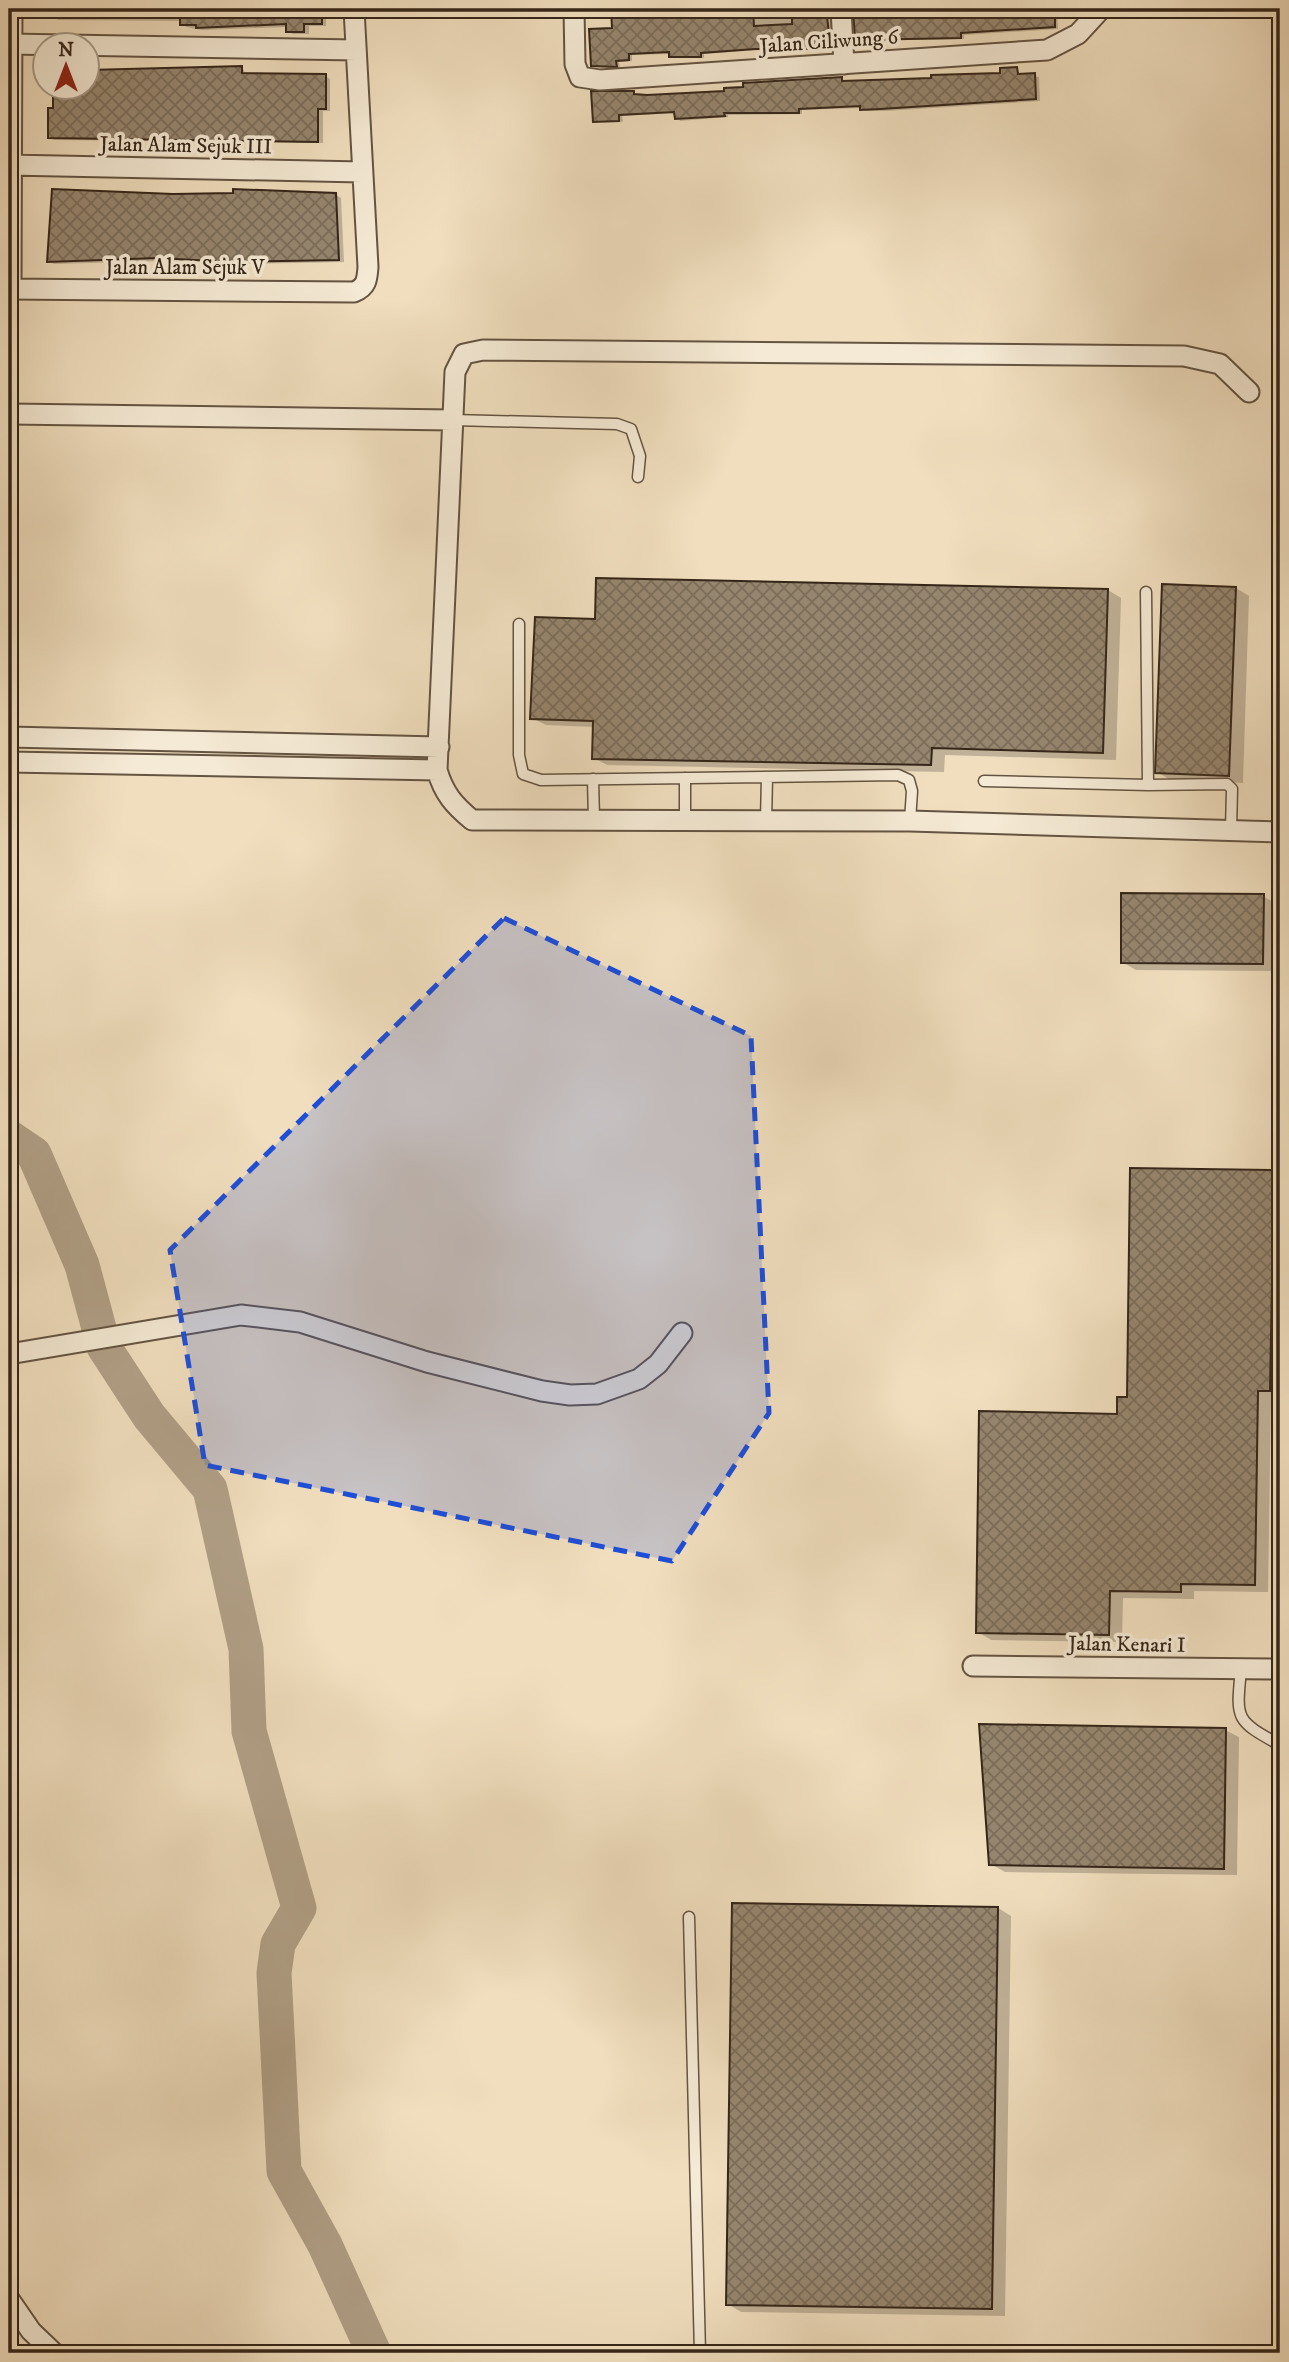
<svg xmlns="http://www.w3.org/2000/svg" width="1289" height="2362" font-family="'IM FELL DW Pica',serif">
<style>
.shadow{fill:#0003}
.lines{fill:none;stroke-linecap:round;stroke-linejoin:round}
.river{stroke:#b09f86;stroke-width:35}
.building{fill:url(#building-cross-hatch);stroke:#352619;stroke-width:2}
.lane-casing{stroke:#645442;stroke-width:13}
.street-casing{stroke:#645442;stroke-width:23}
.lane{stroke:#f5ead5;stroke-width:10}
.street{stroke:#f5ead5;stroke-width:19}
.marked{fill:#1d4ed8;fill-opacity:0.2;stroke:#1d4ed8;stroke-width:5;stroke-dasharray:14 9;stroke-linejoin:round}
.labels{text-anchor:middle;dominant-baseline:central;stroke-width:7;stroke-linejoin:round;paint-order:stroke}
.street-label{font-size:21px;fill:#352619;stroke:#f5ead5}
</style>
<defs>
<pattern id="building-cross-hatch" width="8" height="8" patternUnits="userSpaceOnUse" patternTransform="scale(1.75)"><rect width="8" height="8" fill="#96866f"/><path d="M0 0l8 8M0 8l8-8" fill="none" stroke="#7b6d5a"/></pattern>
</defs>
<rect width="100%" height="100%" fill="#f0debe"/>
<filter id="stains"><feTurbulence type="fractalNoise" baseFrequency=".00286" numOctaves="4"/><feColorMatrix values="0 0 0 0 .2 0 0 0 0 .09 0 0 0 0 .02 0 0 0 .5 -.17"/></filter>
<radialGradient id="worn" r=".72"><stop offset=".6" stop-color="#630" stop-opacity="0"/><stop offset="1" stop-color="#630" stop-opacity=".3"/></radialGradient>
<path class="shadow" d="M54 9H326V26H309V34H293L288 31V27L202 30 186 27 181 21 58 20 53 17Z
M613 9H833V43L813 46V50H760L704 54V58H674L671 54 632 55V61L619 62 620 68 597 67 593 65 614 30Z
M854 9H1057L1058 29 964 35V39L860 41 857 39Z
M242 68 247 75 325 76 330 79V111H323V143L54 140 50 137 54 88H88V70L175 72Z
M1017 69 1021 76 1039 77 1040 101 885 111H866L862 108 802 110V114L728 115V117L680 121 676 113 622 116 623 122 594 121 634 92 638 96 726 93 842 79 846 83 1002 75Z
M173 195H336L341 198 344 262 236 264 197 260 54 264 49 261Z
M597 580 1108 590 1121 598 1116 760 945 755 944 772 607 765 594 758V727L546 725 532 718 597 621Z
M1236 588 1249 596 1243 783 1171 780 1157 772Z
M1263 896 1277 904V971L1136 970 1122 962Z
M1273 1172 1280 1176V1398H1271L1268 1592 1194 1591V1599L1123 1598 1122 1642 991 1640 978 1632Z
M1225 1730 1239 1737 1237 1875 1005 1872 991 1864Z
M998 1908 1011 1916 1005 2316 741 2312 728 2304Z"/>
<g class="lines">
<path class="river" d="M9 1137 34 1154 82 1265 104 1347 149 1416 210 1489 246 1649 249 1731 299 1908 278 1944 274 1973 284 2171 325 2245 374 2353"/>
</g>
<path class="building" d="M180 9H322V24H304V32H286V24L196 28V25H180Z
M611 9H753L754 26 792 24V9H826L830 41 810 45V49H755L701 53V57H669V52L629 54V60L616 61 617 67 591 66 589 29 612 28Z
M853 9H1055V27L961 33V38L855 40Z
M242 66V73L326 74V109H318V142L48 138V108H53V88H88V70Z
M1017 67 1018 74 1035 73 1036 99 880 109 860 110V106L799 109V113H724L725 116 675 119 674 112 619 115V121L593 122 591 91H634V94L647 95 724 91V88L743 87V83L842 77V81L931 78V75L1000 73V68Z
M52 189 173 194 233 193V189L336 193 339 260 230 262 158 258 47 262Z
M596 578 1108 589 1103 753 932 748 931 765 592 759 593 721 530 719 535 617 595 619Z
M1162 584 1236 587 1229 776 1155 773Z
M1121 893 1264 894 1263 964 1121 963Z
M1130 1168 1274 1170 1270 1391H1258L1255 1585 1181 1584V1592L1110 1591 1109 1635 976 1633 979 1411 1117 1414V1397H1127Z
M979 1724 1226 1728 1224 1869 989 1865Z
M732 1903 998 1907 992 2309 726 2305Z"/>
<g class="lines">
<g class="lane-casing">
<path id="lane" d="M452 420 617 424 631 429 640 456 638 477
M519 624V755L523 774 541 780 898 775 909 780 912 791 910 821
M685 778V820
M593 779 594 820
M984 781 1148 785 1146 592
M1148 785 1227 784 1232 789 1231 830
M766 821 767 777
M1241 1669C1236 1720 1235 1720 1280 1745
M689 1917 700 2353"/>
</g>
<g class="street-casing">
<path id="street" d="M574 9 575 64 580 77 600 80 1047 50 1078 34 1101 9
M841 9 844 64
M9 44 356 50
M9 165 362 172
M9 289 354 292C367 287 367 279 368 267L354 9
M11 289 12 9
M1249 392 1220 364 1184 356 483 350 464 354 455 372 437 770C444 794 454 805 472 820L910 821 1280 832
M9 414 452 420
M9 737 439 747
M9 762 437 770
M9 1354 241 1315 300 1322 427 1362 542 1391 570 1395 597 1394 639 1379 658 1364 682 1333
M973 1666 1280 1669
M9 2299 31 2331 54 2353"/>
</g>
<use href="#lane" class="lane"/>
<use href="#street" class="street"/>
</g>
<path class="marked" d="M504 918 751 1036 769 1413 672 1561 205 1465 170 1250Z"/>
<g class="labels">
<g class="street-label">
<text transform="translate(829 42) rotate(-4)">Jalan Ciliwung 6</text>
<text transform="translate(186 146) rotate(1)">Jalan Alam Sejuk III</text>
<text x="185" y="268">Jalan Alam Sejuk V</text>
<text transform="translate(1127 1645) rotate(1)">Jalan Kenari I</text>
</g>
</g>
<rect width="1289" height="2362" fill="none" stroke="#f0debe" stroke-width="35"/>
<rect x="10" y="10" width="1268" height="2341" fill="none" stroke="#352619" stroke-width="3.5"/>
<rect x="18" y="18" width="1254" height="2327" fill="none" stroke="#352619" stroke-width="2"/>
<g transform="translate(66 66)"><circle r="33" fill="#f5ead5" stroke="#a89c8a" stroke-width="2"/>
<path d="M0-5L12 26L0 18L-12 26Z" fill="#8f2418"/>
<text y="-10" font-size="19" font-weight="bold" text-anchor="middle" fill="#352619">N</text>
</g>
<rect width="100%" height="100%" filter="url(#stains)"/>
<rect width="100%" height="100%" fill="url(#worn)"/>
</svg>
